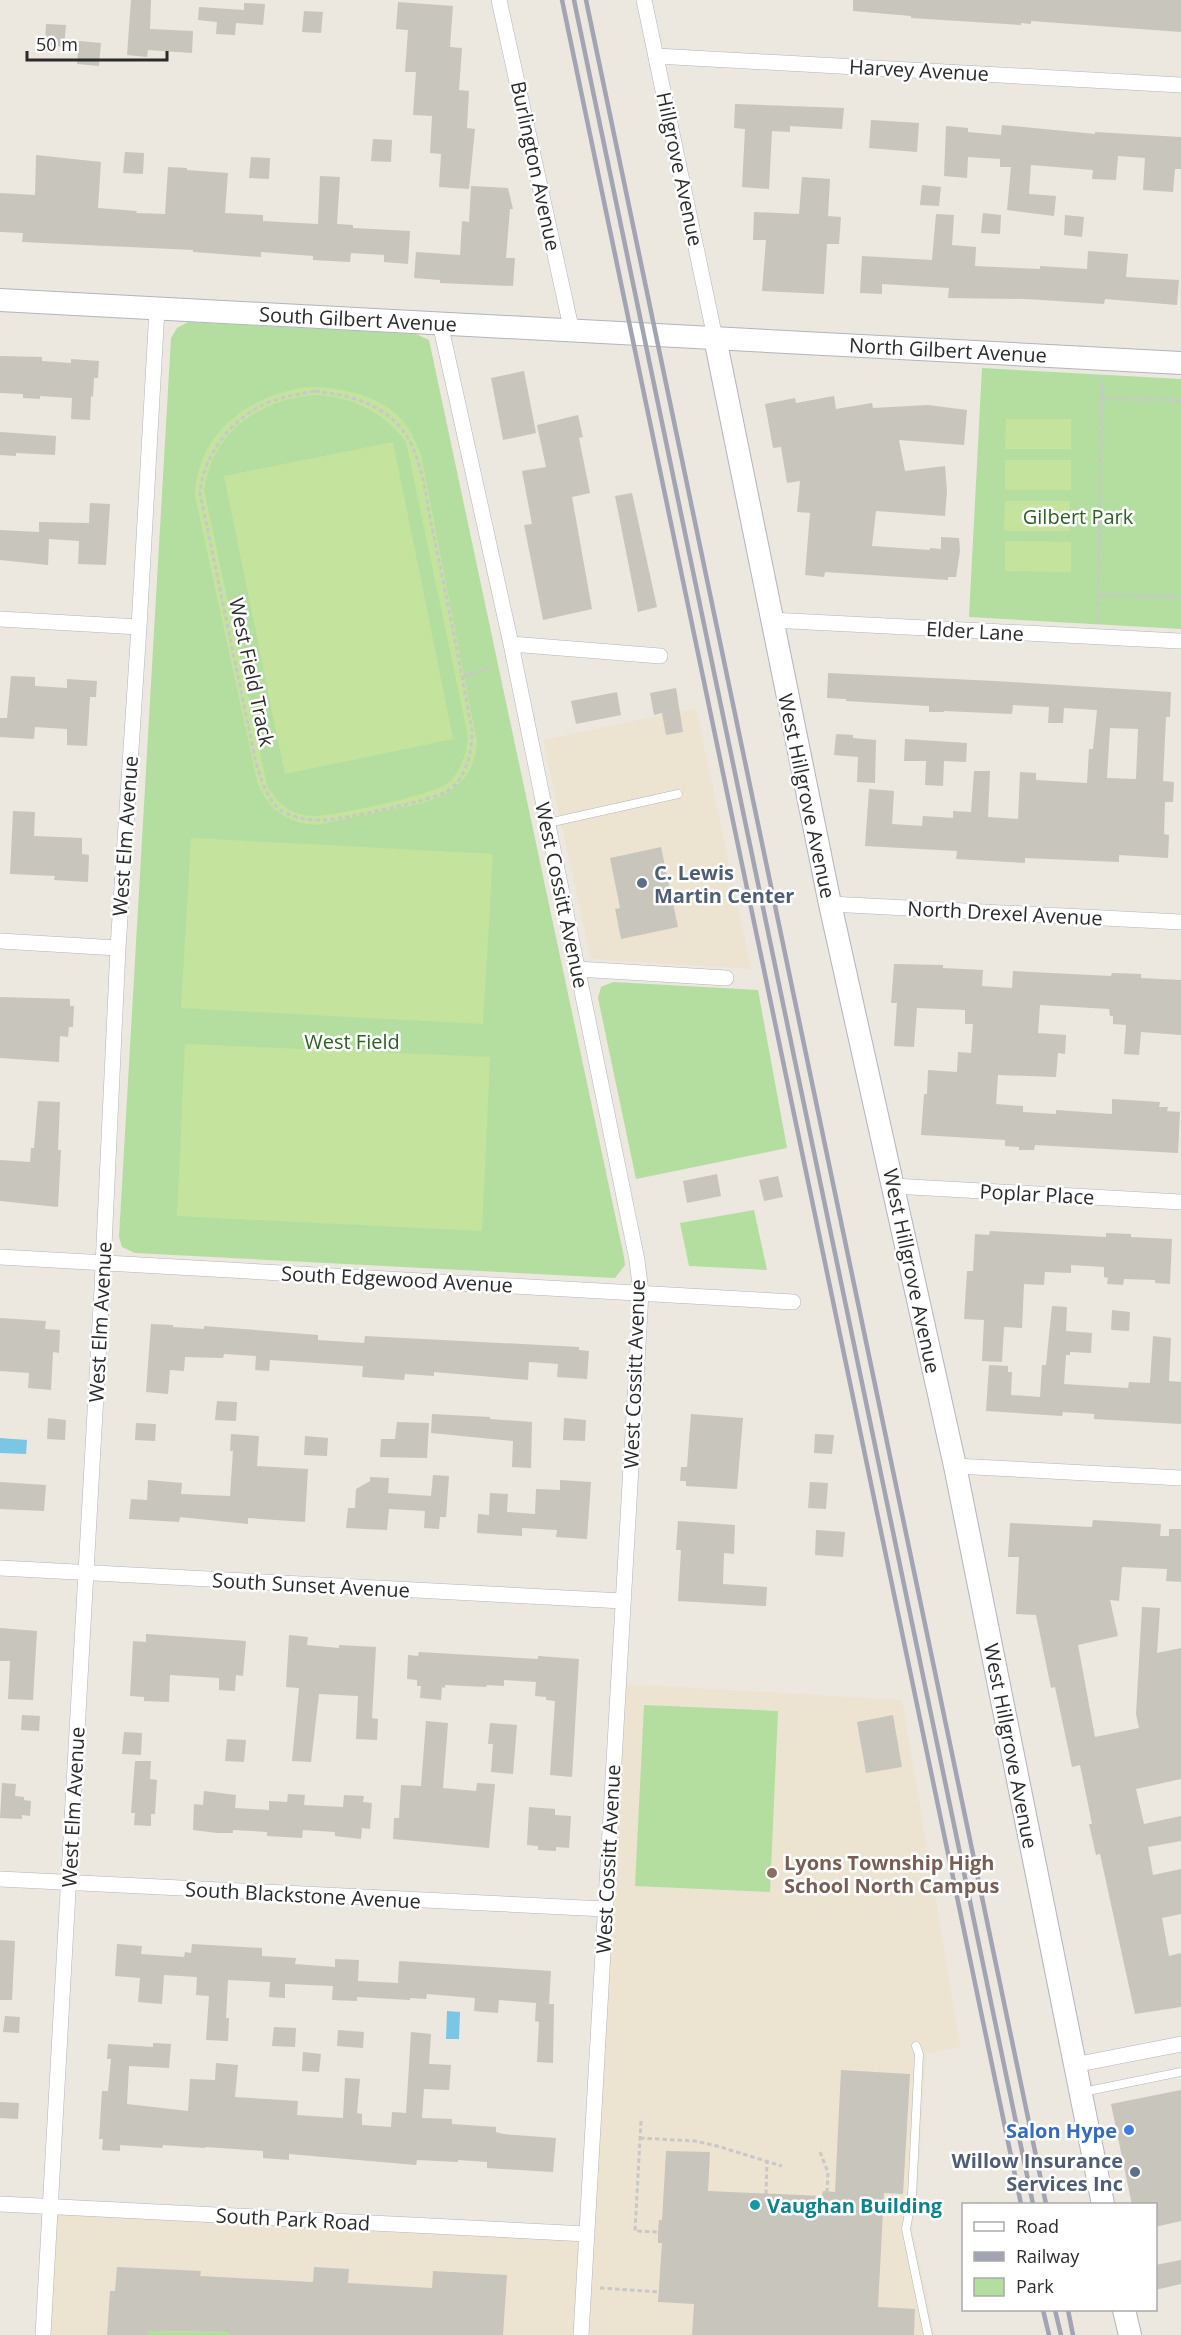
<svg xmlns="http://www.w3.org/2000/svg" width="1181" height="2335" font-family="'Open Sans',sans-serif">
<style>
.education{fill:#ece4d0}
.green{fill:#b3dea0}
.pitch{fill:#c4e49d;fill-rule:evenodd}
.water{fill:#7bc5e5}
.building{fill:#c8c5bd;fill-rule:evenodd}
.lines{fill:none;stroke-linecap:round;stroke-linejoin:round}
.lane-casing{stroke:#b2b4be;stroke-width:9}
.street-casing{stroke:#b2b4be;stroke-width:16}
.secondary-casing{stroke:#b2b4be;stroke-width:24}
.path{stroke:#c8c8c8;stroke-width:3;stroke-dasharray:4.5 3;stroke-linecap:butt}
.lane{stroke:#fff;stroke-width:8}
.street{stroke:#fff;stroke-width:15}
.secondary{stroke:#fff;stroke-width:22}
.rail{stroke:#a2a4b4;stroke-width:4.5}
.service-dot{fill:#5c6f8a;stroke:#fff;stroke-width:2}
.education-dot{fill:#8d6e63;stroke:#fff;stroke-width:2}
.shop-dot{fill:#3f7fe0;stroke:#fff;stroke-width:2}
.culture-dot{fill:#0f9aa8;stroke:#fff;stroke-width:2}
.labels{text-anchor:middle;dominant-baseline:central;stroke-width:5;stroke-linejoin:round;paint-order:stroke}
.street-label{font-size:20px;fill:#2b2b2b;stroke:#fff}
.park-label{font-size:20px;fill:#2c6321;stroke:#fff}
.service-label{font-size:20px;font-weight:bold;fill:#4e5e75;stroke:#fff;text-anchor:start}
.education-label{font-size:20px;font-weight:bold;fill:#785e54;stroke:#fff;text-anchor:start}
.shop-label{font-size:20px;font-weight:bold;fill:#366cbe;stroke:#fff;text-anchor:end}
.culture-label{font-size:20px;font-weight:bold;fill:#0d838f;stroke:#fff;text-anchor:start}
</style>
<rect width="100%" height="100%" fill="#ece7df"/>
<path class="education" d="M696 708 751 969 591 959 543 740Z
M623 1684 902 1700 960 2047 927 2054 923 2094 917 2206 912 2227 935 2335H48L54 2214 591 2239Z"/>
<path class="green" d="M188 322 416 334 429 340 624 1257 625 1265 615 1278 135 1253 122 1247 119 1237 171 338 177 328Z
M982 368 1181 379V629L969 617Z
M613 982 758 990 787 1148 636 1179 598 998 601 987Z
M754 1210 767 1270 689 1266 680 1223Z
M644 1705 778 1711 770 1892 635 1886Z
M148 2331 229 2332V2335H148Z"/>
<path class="pitch" d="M306 387C339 387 381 394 404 422 412 432 416 444 421 455L477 742C474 778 455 792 423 803L316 825C287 823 267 809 257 781L195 496C197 433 248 396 306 387ZM318 395C354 398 384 412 406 442L468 736C467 753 460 775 445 785 430 795 334 816 315 816 309 816 302 815 296 813 282 808 274 797 267 785L204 490C213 431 260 398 318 395Z
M1006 419H1071V449H1005Z
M393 442 453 739 285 774 224 476Z
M1005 460H1071V490H1005Z
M1005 501H1070V531H1004Z
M1005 541 1071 542V572L1005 571Z
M191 838 493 854 483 1024 181 1008Z
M185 1044 490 1057 482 1231 177 1216Z"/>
<path class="water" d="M0 1438 27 1440 26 1454 0 1453Z
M447 2011 460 2012 459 2039H446Z"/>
<path class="building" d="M131 0H151L150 29 193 31 192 53 148 50 147 57 127 55Z
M853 0H1181V32L1031 21V24L1021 23V25L911 18V16L853 11Z
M398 2 453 6 450 47 462 48 459 90 469 91 467 128 475 129 469 189 439 187 441 154 430 153 432 116 413 115 416 72H405L408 30 396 29Z
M244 3 265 4 263 25 236 23 235 35 216 34 217 22 198 20 199 7 244 10Z
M304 11 323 12 321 33 302 32Z
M46 24 66 25 64 47 45 45Z
M79 41 101 43 99 66 77 64Z
M735 104 844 108 842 129 790 126V132L772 131 769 189 742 187 745 129 734 128Z
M871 120 919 123 917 152 869 148Z
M1002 125 1095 134V132L1181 137V169H1175L1173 192 1143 190 1145 158 1118 156 1116 180 1092 179 1093 170 1031 165 1029 194 1056 196 1054 216 1007 210 1011 167H1000V159L968 157 967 178 944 176 946 126 968 128V132L1001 135Z
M373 139 392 140 391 162 371 161Z
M125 152 144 153 143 174 123 173Z
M36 155 101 162 98 208 137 211 136 213 165 214 168 167 187 168V170L228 173 225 213 263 215V221L318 224 320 176 340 177 337 224 353 225V228L410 231 408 264 384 262V255L351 253 350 262 313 260V256L261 252V257L193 252V250L22 242 23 233 0 232V193L35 195Z
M251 157 270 158 269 179 249 178Z
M802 177 830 179 828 216 841 217 839 244H827L824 294 762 291 766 240H753L754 212 799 214Z
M922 185 941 187 939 206 920 205Z
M471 186 508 188 513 209H510L506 258H515L513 286 440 283V280L414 278 416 252 460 255 462 221 469 222Z
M983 213 1001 215 1000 234 981 233Z
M936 214 954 215 952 245 976 247 975 266 1040 269V266L1087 269 1088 251 1128 254 1126 277 1179 280 1177 305 1105 299 1104 304 1026 299 948 298 949 288 882 284V294L860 293 862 256 932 260Z
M1065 215 1084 217 1082 237 1064 235Z
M0 356 42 357V361L71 363V359L99 361 98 378H94L93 397 91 396 90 420 71 419 72 398 40 396V399L23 398V394L0 393Z
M524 371 536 433 503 440 491 378Z
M834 396 836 409 872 403 873 408 928 405 967 410 964 445 899 440 905 471 945 466 947 491 945 516 876 511 872 546 930 550V548L941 549V537L959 538 960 551 956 577H948V580L825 572 824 577 805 575 810 513 797 512 800 481 787 483 781 447 773 448 765 404 795 398 796 403Z
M578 415 583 437 579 438 590 493 572 497 592 609 543 620 524 525 532 524 522 471 546 467 537 425Z
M0 432 56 436 55 455 16 453V456L0 455Z
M632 493 657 607 638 612 615 496Z
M90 503 110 504 106 565 78 564 79 541 49 539 48 565 0 560V530L39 532V522L89 523Z
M828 673 995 681 1171 692 1170 717H1166L1163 781 1174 782 1173 802H1165L1164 834 1169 835 1168 858 1119 855V862L1025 858V863L956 859 957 851 865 846 869 789 894 791 892 824 922 826 923 816 953 818V811L971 812 974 771H990L988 817 1018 819 1020 772 1036 773V780L1087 783 1089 749H1093L1097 710 1064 708 1063 723H1048L1049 707 1013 705 1012 714 944 711V712H929V706L846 701V699L827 698ZM1110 728 1138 729 1136 779 1107 778Z
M11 676 35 677V686L67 688V679L97 681 96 697H90L87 746 67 745V729L35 727 34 739 0 737V718H7Z
M676 688 683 732 666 735 662 713 654 715 650 693Z
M617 692 621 715 576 724 571 701Z
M836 734 853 735V738L876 740 875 783 857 782 858 757 834 755Z
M905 739 967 743 966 762 944 761 943 786 925 785 926 761H904Z
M13 811 35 812 34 836 82 838V854L89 855 88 882 54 880 55 876 10 874Z
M661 847 678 927 621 939 615 909 620 908 610 858Z
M894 964 943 965V968L983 970 982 986 1012 988 1013 971 1111 976 1112 973 1141 974V978L1181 980V1035L1141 1032 1139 1055 1124 1054 1126 1025 1113 1024V1016H1110L1109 1009 1040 1005 1038 1033 1066 1035 1065 1054 1058 1053 1056 1077 998 1075 996 1104 1023 1106V1112L1056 1114V1110L1112 1114V1099L1160 1102 1159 1107H1168L1167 1111 1180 1112 1178 1153 1035 1145 1034 1150H1019V1147L1005 1146V1140L921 1135 924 1094H927L928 1070 957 1072 958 1052 971 1053 973 1024H965V1010L917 1008 914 1047 894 1046 897 1003H891Z
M0 997 70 999V1006H74L73 1027H69L68 1037 60 1036 59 1062 0 1058Z
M38 1101 60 1102 58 1150H61L58 1207 0 1201V1160L30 1162 31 1148H34Z
M717 1174 721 1196 687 1203 683 1181Z
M778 1176 783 1197 764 1201 759 1180Z
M990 1231 1106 1237V1233L1131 1234V1237L1172 1239 1170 1284 1155 1283V1280L1124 1279 1123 1285 1107 1284 1108 1278 1104 1277V1267L1071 1265V1273L1045 1272 1044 1285 1024 1284 1022 1328 1004 1327 1002 1362 982 1361 984 1320 964 1319 967 1271H973L975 1234 989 1235Z
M1052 1306 1067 1307 1066 1331 1092 1333 1091 1353 1070 1352V1355H1066L1064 1384 1128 1388 1129 1382 1150 1383 1153 1336 1171 1338 1169 1381 1181 1382V1424L1094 1419V1414L1063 1412 1062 1416 986 1411 989 1365 1008 1366V1372H1012L1011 1395 1040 1397 1042 1365H1046Z
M1112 1310 1130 1312 1129 1331 1111 1330Z
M0 1318 46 1321 45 1329 60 1330 59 1353 53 1352 51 1390 28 1388 29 1373 0 1371Z
M151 1324 173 1325V1327L204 1329V1326L318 1335V1340L364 1343 365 1336 579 1347V1350L589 1351 587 1379 557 1377 558 1364 529 1362 528 1380 434 1372V1376L405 1374 404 1380 362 1377 363 1366 270 1360 269 1371 255 1370 256 1356 224 1354 223 1358 185 1357 184 1371 170 1370 168 1394 146 1392Z
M217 1401 237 1402 236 1421 215 1420Z
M432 1414 490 1417V1419L532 1422 531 1468 512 1467 513 1441 431 1433Z
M691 1414 743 1418 737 1489 686 1486V1481H680L681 1467H687Z
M48 1418 66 1420 65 1440 47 1439Z
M564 1418 586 1420 585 1441 563 1440Z
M397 1422 429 1423 427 1458 380 1457 381 1439H395Z
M136 1423 156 1424 155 1441 135 1440Z
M231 1434 259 1436 257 1466 308 1469 305 1522 248 1518V1524L180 1517 179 1522 129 1519 131 1499 147 1500 148 1480 182 1483 181 1494 230 1496 233 1451H230Z
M815 1434 834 1435 832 1454 814 1453Z
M305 1436 328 1438 327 1456 304 1455Z
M433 1475 449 1476 446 1517H440L439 1529 424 1528 425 1511 389 1509 387 1530 346 1528 348 1508H355L356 1489 370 1481V1477L389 1478 388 1493 431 1496Z
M560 1480 591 1482 587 1539 556 1537 557 1530 522 1528V1536L477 1533 478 1514 489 1515 490 1493 508 1494 507 1512 535 1514 536 1489 560 1490Z
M0 1482 46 1485 44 1511 0 1509Z
M810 1482 828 1483 826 1509 808 1508Z
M1093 1520 1161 1524 1160 1536H1169V1529H1181V1582L1166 1581 1167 1569 1122 1567 1119 1601 1110 1600 1118 1636 1078 1645 1095 1737 1139 1728 1136 1714 1142 1607 1160 1608 1157 1653 1181 1648V1779L1136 1789 1144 1824 1181 1816V1841L1148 1847 1153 1875 1181 1869V1914L1162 1918 1169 1956 1181 1953V2007L1135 2014 1100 1854 1096 1855 1089 1824H1092L1080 1765 1072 1767 1055 1687 1051 1688 1036 1615 1016 1614 1019 1557H1008L1010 1523 1092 1527Z
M678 1521 735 1525 734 1554 724 1553 723 1584 767 1587 766 1606 678 1601 681 1550H676Z
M816 1530 845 1532 843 1557 815 1555Z
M0 1628 37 1631 33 1700 8 1699 10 1661H0Z
M146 1634 246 1641 243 1676 236 1675 235 1691 219 1690V1678L170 1675 169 1702 144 1701V1697L130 1696 133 1641 146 1642Z
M289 1635 308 1637 307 1645 339 1648V1645L376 1647 372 1718 378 1719 377 1740 356 1739 358 1696 319 1694 311 1762 292 1761 299 1688 286 1687Z
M419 1652 538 1659V1656L579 1659 572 1777 550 1775 555 1701 546 1700V1697L535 1696 536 1682 504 1680V1686L487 1685 486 1687 445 1685V1688L442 1687 441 1700 420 1698 421 1686H417V1680L407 1679 408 1655 418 1656Z
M22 1715 40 1716 39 1731 21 1730Z
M893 1715 902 1767 866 1773 857 1722Z
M426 1721 448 1723 443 1788 476 1791 477 1783 495 1784 489 1848 393 1839 394 1818H399L401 1785 421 1786Z
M490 1723 517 1725 513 1774 491 1772 493 1744H488Z
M124 1732 142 1733 141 1755 122 1754Z
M227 1739 246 1740 244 1762 225 1761Z
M135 1761H151L150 1779 157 1780 155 1814H151V1826L134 1825 135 1813H131Z
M2 1783 16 1784 15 1796 24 1797V1800L31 1801 30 1816 22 1815V1819L0 1818Z
M204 1791 236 1795 235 1808 269 1810V1801L287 1802 288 1794 305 1795 304 1805 343 1807 344 1795 364 1796 363 1802 372 1803 370 1829 362 1828 361 1839 335 1836V1832L303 1830 302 1838 267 1836V1832L233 1830V1833H217L193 1830 194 1804 203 1805Z
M529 1807 555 1809V1815L571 1816 569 1848 556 1847V1851L538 1850V1846L527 1845Z
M0 1940 15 1941 12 2000H0Z
M117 1944 142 1946 141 1954 184 1957 185 1952 191 1953 192 1944 262 1948V1956L296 1958 295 1964 335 1967V1959L359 1960 358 1981 398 1983 399 1961 551 1971 549 2004 538 2003 554 2004 553 2063 537 2062 539 2022 535 2021 536 2003 499 2000 498 2013 474 2011 475 1998 427 1994 426 1999 410 1998V2000L357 1997V2001L332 2000 333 1986 285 1984V1998L269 1997 270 1982 228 1980 226 2018H229L228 2041 206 2040 209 1996 196 1995 197 1977 164 1975 162 2004 138 2002 140 1978 115 1976Z
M5 2016 20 2017 19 2033 3 2032Z
M274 2027 296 2028 295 2047 272 2046Z
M338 2030 364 2032 363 2048 337 2046Z
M411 2032 431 2034 429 2064 451 2065 449 2090 424 2089 422 2118 452 2119V2124L496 2127V2132L503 2134 556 2138 553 2172 487 2168V2162L458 2160V2162L417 2160 416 2165 289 2154V2160L263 2158V2151L206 2147 205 2148 163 2145 162 2148 120 2145V2151L102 2150 103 2139H99L102 2091H108L111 2059H107L108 2044 153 2047V2043L171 2044 169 2068 129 2066 127 2104 188 2111 190 2079 215 2080 216 2063 238 2065 235 2097 298 2101 297 2115 343 2118 345 2078 360 2079 357 2113 362 2114V2125L391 2127 392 2112 406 2113Z
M303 2052 321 2054 319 2072 302 2071Z
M841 2070 910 2074 903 2194 884 2193 878 2307 915 2309 914 2335H692L694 2304 658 2302 662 2243H658V2232L659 2220H662L666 2151 710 2152 708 2191 822 2196 823 2191 835 2192Z
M1181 2090V2221L1155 2227V2205H1132L1111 2104Z
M0 2102 19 2103 18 2119 0 2118Z
M1181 2260V2284L1155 2290V2265Z
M117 2267 201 2271 200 2276 313 2282 314 2267 349 2269 348 2283 432 2288 433 2271 507 2275 503 2335H229V2332L148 2331V2335H107L110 2291H115Z"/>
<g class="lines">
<g class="lane-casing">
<path id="lane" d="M548 823 678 794
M916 2046 919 2054 912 2196 906 2229 928 2335
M1083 2092 1181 2072"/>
</g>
<g class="street-casing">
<path id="street" d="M499 0 572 332
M644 0 715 338
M656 56 1181 85
M440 323 511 644 637 1260 641 1293 581 2335
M0 619 139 627
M771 620 1179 641
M511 644 660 656
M830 904 1181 922
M0 941 118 948
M577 969 726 978
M893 1186 1181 1202
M0 1257 793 1302
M955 1466 1181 1478
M0 1568 623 1601
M0 1879 605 1909
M1074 2065 1181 2044
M0 2204 587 2234
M43 2335 102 1288 118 948 139 627 157 309"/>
</g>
<g class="secondary-casing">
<path id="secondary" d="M0 300 1181 363
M715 338 830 904 955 1466 1103 2204
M1124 2310 1130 2335"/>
</g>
<path class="path" d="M315 391C347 395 379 402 401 428 422 454 425 492 431 523 446 592 459 661 472 730 472 752 467 779 447 791 431 801 347 818 326 820 313 821 293 818 282 811 266 800 262 780 256 763L200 493C203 456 231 419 265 404 281 397 298 394 315 391Z
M1101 397C1128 403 1154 397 1181 401
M1099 595 1181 597
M1098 621 1102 378
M463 676 490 668
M641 2121 635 2231 658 2232
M640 2138 695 2141 717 2146 782 2166
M820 2152 828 2172 827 2192
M766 2194 767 2162
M600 2288 659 2292"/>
<use href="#lane" class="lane"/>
<use href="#street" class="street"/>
<use href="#secondary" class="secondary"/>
<path class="rail" d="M562 0 1021 2204
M574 0 1033 2204
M586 0 1046 2204
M1043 2310 1049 2335
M1055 2310 1061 2335
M1068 2310 1073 2335"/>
</g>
<g class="service-dot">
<circle cx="642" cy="883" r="6"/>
<circle cx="1135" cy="2172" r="6"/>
</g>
<circle class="education-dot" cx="772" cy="1873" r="6"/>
<circle class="shop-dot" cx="1129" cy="2130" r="6"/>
<circle class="culture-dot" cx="755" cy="2205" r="6"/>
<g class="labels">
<g class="street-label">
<text transform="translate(919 70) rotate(3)">Harvey Avenue</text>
<text transform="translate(536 166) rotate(78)">Burlington Avenue</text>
<text transform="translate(680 169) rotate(78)">Hillgrove Avenue</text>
<text transform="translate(358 319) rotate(3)">South Gilbert Avenue</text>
<text transform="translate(948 350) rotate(3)">North Gilbert Avenue</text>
<text transform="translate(975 631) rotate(3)">Elder Lane</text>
<text transform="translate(252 672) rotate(78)">West Field Track</text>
<text transform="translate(807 796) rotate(78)">West Hillgrove Avenue</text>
<text transform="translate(125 836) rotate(-86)">West Elm Avenue</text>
<text transform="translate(562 895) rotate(78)">West Cossitt Avenue</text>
<text transform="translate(1005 913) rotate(3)">North Drexel Avenue</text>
<text transform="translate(1037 1194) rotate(3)">Poplar Place</text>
<text transform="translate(912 1271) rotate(78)">West Hillgrove Avenue</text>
<text transform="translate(397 1279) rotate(3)">South Edgewood Avenue</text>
<text transform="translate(100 1322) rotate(-87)">West Elm Avenue</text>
<text transform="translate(634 1374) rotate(-88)">West Cossitt Avenue</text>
<text transform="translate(311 1585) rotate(3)">South Sunset Avenue</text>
<text transform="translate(1011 1746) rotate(79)">West Hillgrove Avenue</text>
<text transform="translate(73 1807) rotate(-87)">West Elm Avenue</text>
<text transform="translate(608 1859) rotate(-87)">West Cossitt Avenue</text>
<text transform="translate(303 1895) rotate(3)">South Blackstone Avenue</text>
<text transform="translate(293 2219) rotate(3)">South Park Road</text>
</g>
<g class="park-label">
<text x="1078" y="516">Gilbert Park</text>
<text x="352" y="1041">West Field</text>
</g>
<g class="service-label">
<text x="654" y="872">C. Lewis<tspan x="654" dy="23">Martin Center</tspan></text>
<text x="1123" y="2160" text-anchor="end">Willow Insurance<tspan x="1123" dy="23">Services Inc</tspan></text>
</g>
<g class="education-label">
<text x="784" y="1862">Lyons Township High<tspan x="784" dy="23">School North Campus</tspan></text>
</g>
<g class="shop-label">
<text x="1117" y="2130">Salon Hype</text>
</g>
<g class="culture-label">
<text x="767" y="2205">Vaughan Building</text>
</g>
</g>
<rect x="962" y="2203" width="195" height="108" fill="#ffffff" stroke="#aaaaaa" stroke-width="1.5"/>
<rect x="974" y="2222" width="30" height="9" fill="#ffffff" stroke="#aaaaaa" stroke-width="1.5"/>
<text x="1016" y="2233" font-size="18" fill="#2b2b2b">Road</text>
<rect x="974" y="2252" width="30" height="9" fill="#a2a4b4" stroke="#aaaaaa" stroke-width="1.5"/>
<text x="1016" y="2263" font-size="18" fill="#2b2b2b">Railway</text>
<rect x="974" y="2278" width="30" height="18" fill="#b3dea0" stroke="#aaaaaa" stroke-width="1.5"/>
<text x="1016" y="2293" font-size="18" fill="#2b2b2b">Park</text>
<path d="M27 51v9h140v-9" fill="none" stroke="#2b2b2b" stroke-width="3"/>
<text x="36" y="51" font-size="18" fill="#2b2b2b" stroke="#ffffff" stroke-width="4.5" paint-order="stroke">50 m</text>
</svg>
